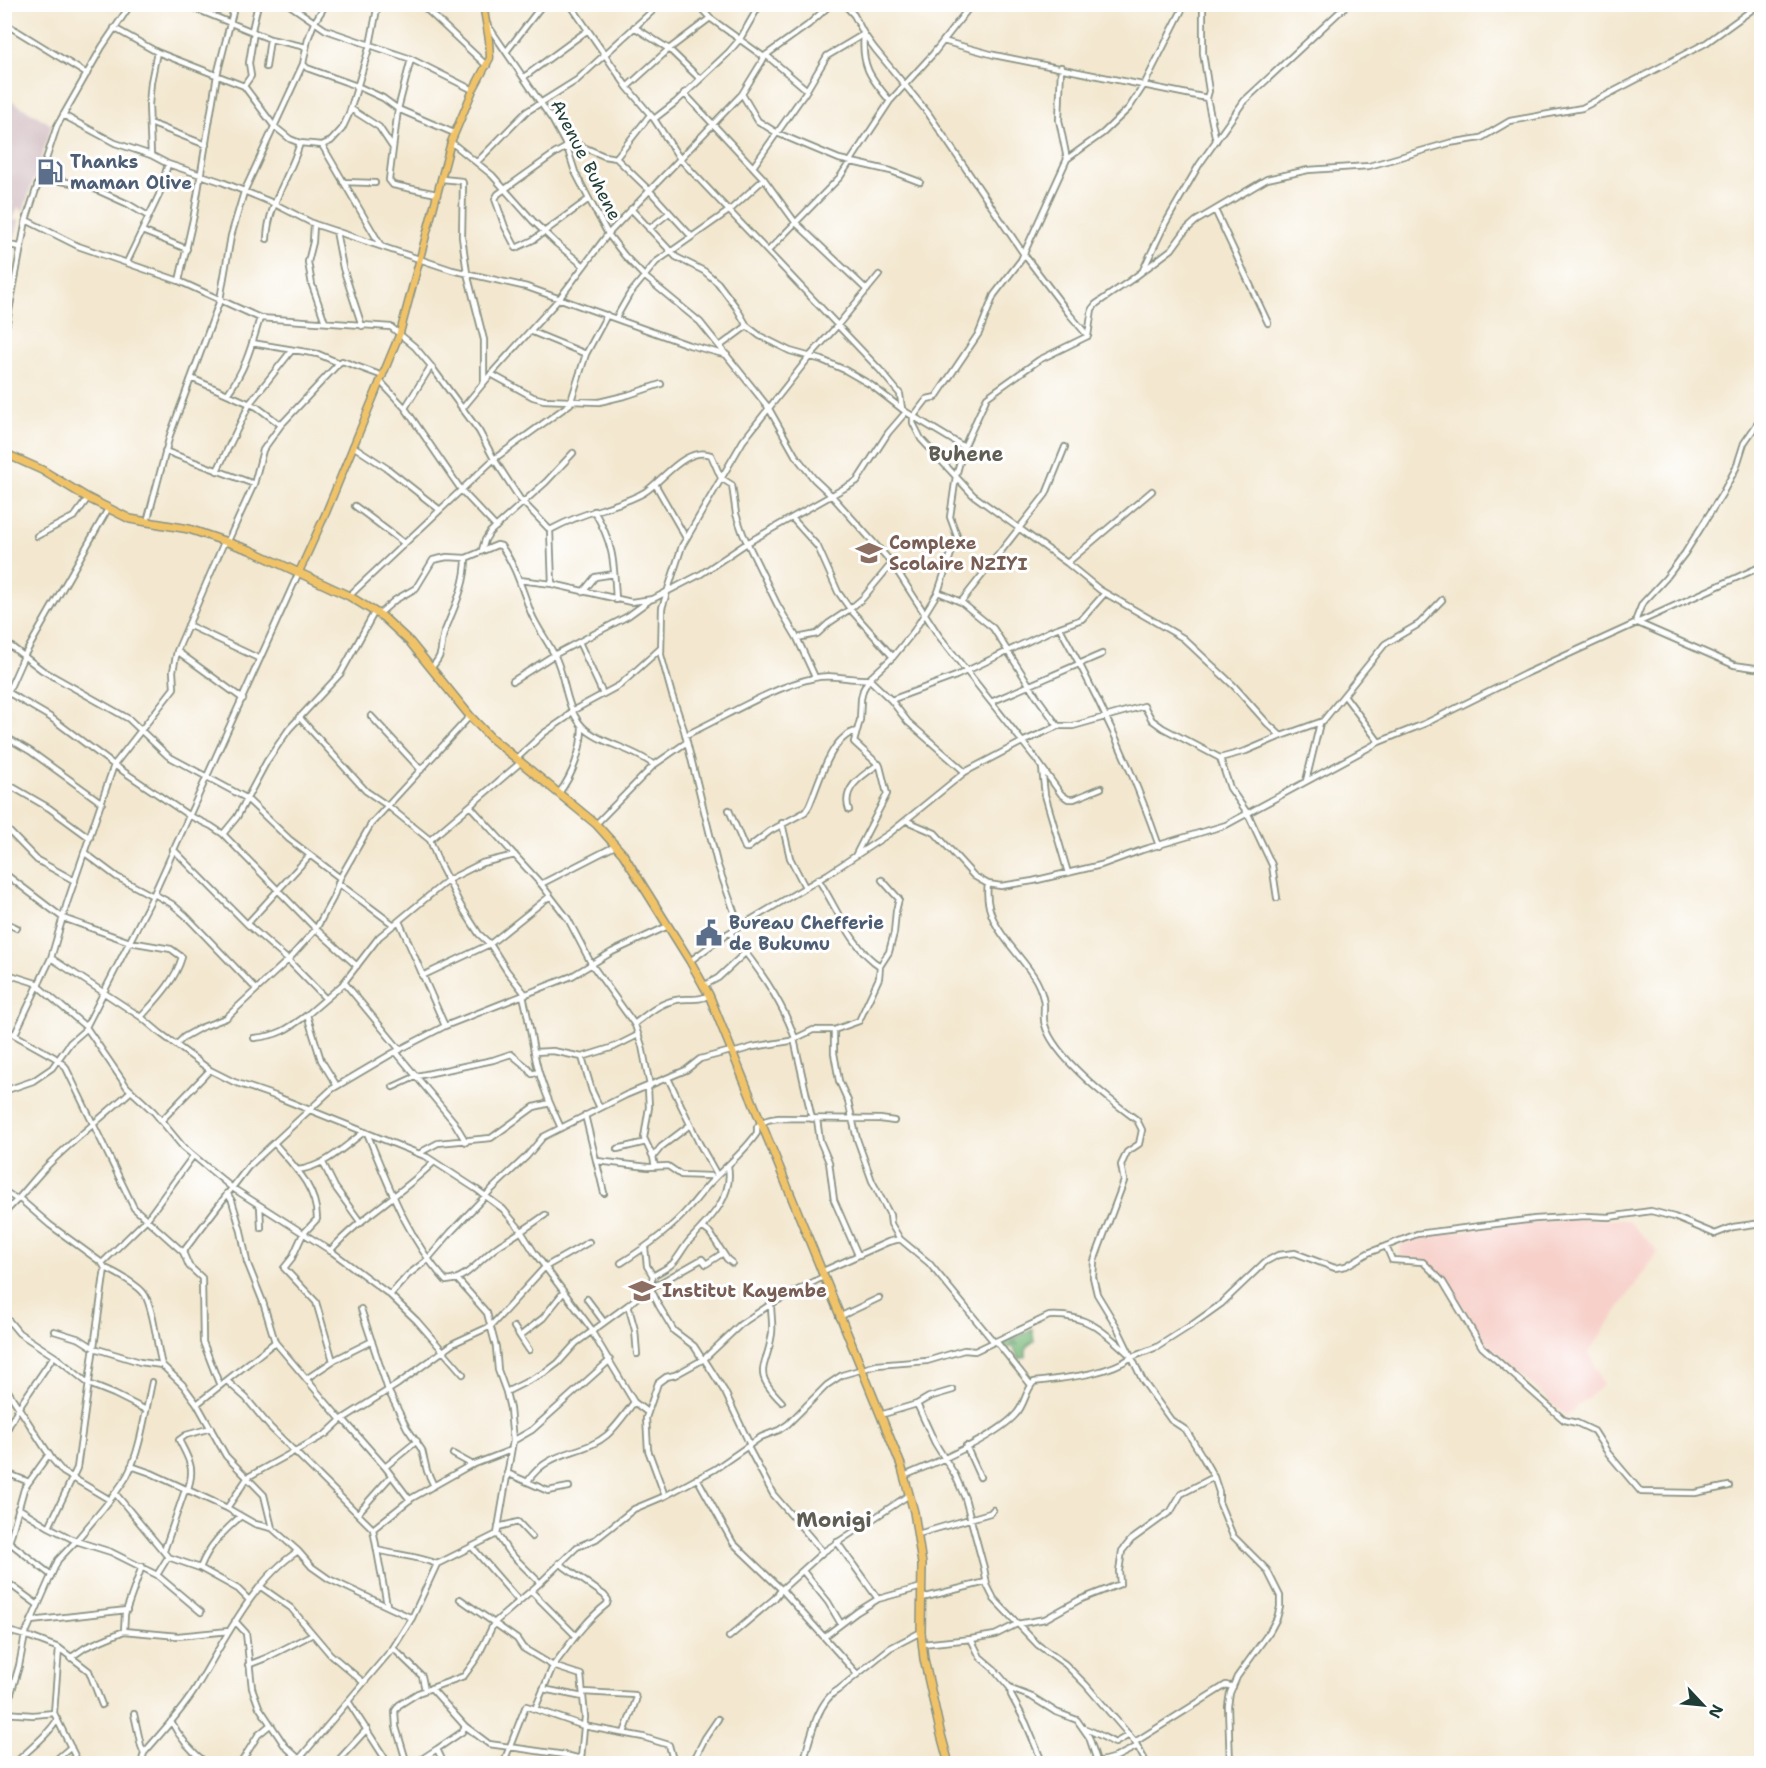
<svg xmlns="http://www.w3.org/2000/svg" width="1766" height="1768" font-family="'Shantell Sans',sans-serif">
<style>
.built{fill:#f7d0ca}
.industrial{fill:#d2bec2}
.forest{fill:url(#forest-firs);stroke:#4c7a57;stroke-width:1.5}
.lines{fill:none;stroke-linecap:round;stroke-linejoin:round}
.minor-casing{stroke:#899282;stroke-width:8}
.major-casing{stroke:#899282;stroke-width:9}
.highway-casing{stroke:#899282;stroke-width:10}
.minor{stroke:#fff;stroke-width:4.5}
.major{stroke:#f1c369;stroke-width:6}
.highway{stroke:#f1c369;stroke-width:7}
.labels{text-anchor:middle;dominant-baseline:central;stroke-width:6;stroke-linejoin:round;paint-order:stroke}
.street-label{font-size:18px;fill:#1f3d34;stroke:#fff}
.service-label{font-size:18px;font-weight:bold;fill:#4e5e75;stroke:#fff;text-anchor:start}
.education-label{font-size:18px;font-weight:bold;fill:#785e54;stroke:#fff;text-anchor:start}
.neighbourhood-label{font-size:20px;font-weight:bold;fill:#605e54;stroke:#fff}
.quarter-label{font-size:21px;font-weight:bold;fill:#605e54;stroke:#fff}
</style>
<defs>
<pattern id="forest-firs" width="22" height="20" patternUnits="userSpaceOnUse" patternTransform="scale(1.5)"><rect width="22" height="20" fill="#78b87a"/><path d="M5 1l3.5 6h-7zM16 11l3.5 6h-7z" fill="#629765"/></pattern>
</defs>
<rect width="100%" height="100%" fill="#fff"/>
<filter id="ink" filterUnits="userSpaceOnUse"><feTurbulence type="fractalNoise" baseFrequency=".0167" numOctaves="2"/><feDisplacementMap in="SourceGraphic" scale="12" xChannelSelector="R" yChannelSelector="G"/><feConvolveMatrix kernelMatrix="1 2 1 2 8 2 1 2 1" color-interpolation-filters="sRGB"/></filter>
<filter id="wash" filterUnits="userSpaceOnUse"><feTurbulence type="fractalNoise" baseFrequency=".008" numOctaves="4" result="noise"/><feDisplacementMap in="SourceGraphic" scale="24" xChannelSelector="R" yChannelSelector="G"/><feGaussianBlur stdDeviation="1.35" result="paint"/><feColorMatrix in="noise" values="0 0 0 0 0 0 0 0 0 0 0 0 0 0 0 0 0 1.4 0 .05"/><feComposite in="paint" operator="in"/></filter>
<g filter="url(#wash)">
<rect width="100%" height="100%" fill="#f3e7cf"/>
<path class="built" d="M1584 1219 1628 1220 1658 1251 1589 1352 1603 1385 1566 1416 1488 1344 1446 1280 1426 1260 1400 1256 1401 1244 1421 1236 1532 1222Z"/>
<path class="industrial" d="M5 97 52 125 23 212 18 207 13 220H20L14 239 8 237 7 240 5 239V225L13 201 5 200Z"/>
<path class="forest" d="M1032 1329 1034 1341 1026 1347V1357L1019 1359 1013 1347 1005 1348 1004 1344C1011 1337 1024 1336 1032 1329Z"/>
</g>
<g filter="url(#ink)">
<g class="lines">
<g class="minor-casing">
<path id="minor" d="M184 4 270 39 306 47
M288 4 326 30 411 59 473 90
M421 4 487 66
M570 4 627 87 654 119 680 159 880 370 900 394 902 409
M697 4 710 18 764 57
M844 4 854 15 864 34 875 49 928 113 1023 253 1070 315 1088 336
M1185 4 1144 85 1129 108 1103 133 1067 159 1021 260 994 295 979 333 936 397 927 399 913 417V423L921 439 973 495 1067 563 1100 590 1183 638 1234 686 1267 723 1281 736 1323 721 1385 644 1419 624 1442 600
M1203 4V53L1209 91 1207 98
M4 23 87 74
M487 24 553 121 567 147 575 172 589 199 608 234 624 255 644 276 700 322 768 407 795 455 814 479 832 496 892 563 939 636 1036 759 1061 794 1068 799H1074L1101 788
M634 27 669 49 699 78
M114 28 157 52 244 86 274 126 290 139 300 143 322 145 331 141 342 129 349 114 370 45 378 4
M252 30 258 4
M864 34C861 66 870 77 890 101
M943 41 994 55 1207 98 1216 141
M506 52 543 4
M766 55 807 90
M411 59 398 109 389 180 393 185 437 194
M303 64 307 68 357 86 383 98 398 109 454 133
M266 67 270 39
M1061 67 1059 120 1067 159
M524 77 588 30
M244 86 251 76 249 63 254 32
M627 87 669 49 710 18
M684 93 764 179 795 222 867 290
M742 94 758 121 777 133 839 159 891 171 920 182
M351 109 379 127 393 148
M63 115 115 143 151 155 168 164 222 182 273 203 314 224 452 270 527 287 689 345 727 355
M654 119 676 102 728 53 740 39 760 4
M150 123 206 145
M451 142 492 175 533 221 557 244 584 266
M322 145 381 246
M151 155 149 105 151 82 157 52
M616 158 650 115
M477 162 526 112 577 80 660 4
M753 167 805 93 827 56 864 34
M40 178 86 185 128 204 148 216
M442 179 462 181 463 183 462 237 467 273 484 340V382
M343 182 375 183
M589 199 533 240 516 248 505 227 495 199 498 194 554 154 574 143 604 156 616 158 649 190 691 236
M631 209 676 257 704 271 718 283 736 307 747 326 760 336 790 351 822 360 845 370 871 385 906 412 964 447
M1215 210 1268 323
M26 220 78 246 179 281 260 318 391 327 415 347 431 366 479 431 494 459 520 499 550 530 552 584
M314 224 313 242 308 262 312 285 325 322
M649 229 669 213
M142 231 187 249
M336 231 343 268 362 326
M267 239C268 204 290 177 300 143
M4 244 20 247
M768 251 840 177 890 101 933 54 972 4
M127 262 159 195 168 164
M1143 270 1165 224 1199 165 1244 101 1348 4
M179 281 194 215 217 75 235 4
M616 318 629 295 656 262 730 210 764 179
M530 331 586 354
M4 338 26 220 57 126 102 47 131 4
M252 343 318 354 339 363 342 361 383 376
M720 346 747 326
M491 374 533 397 544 400 599 402 628 395 661 384
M191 378 257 407 281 425
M380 381 405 408 462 491 496 527
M228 393C246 368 251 347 260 318
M405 408 431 366
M462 409 491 374 559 299 608 234 742 94 766 55 808 25 831 4
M353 446 388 469 440 510
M165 451 254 484
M217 471 250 403 292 350
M655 484 686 538
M355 506 404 543
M594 511C614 544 614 563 616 600
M792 518 818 547 838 592 850 609 893 657
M147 522 170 435 220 300 231 236 244 192 303 64 308 39 314 23 326 4
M550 530C567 521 584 514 602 509 617 504 632 500 645 492 663 480 686 446 711 455L721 478 732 485 736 514 743 534 777 604 797 638 815 677
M37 536 75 516 88 498
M228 541 254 484 263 450 281 425 339 363
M482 550 485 540 490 532 546 482 573 453
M1067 563 1152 491
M519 580 552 584 631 602 653 599 701 574 747 543 857 481 888 433 906 412
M583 592 595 577 614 574
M938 592 961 602 1046 494 1065 447
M349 596 494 459 570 404 586 354 607 315
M961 602 993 628 1037 697 1058 726
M379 614 395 600 416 588 433 560 447 557 466 558 497 545 501 546C516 566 522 590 531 613 539 632 553 647 559 666 566 686 567 709 582 726 598 743 633 748 654 765
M188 625 260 659
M1060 628C1099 698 1133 770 1159 846
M797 638 817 634 829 623 850 609 863 598 892 563
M4 641 42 670 129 719 168 756 246 798 289 839 340 878
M579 642 603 694
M177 651 243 699
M432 667C445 652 439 650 444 633 454 608 466 585 466 558
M1755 668 1734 665 1638 623 1636 619 1642 604 1666 578 1685 553 1722 494 1736 468 1744 443 1762 417
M513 681 554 655 628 616 650 600
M4 690 50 717 114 765 188 815 211 826 223 834 316 929 357 966
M1344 695 1379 742
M891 700 956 676 1052 630 1082 619 1105 593
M4 701 24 656 108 509
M991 702 1102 654
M371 716 421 770
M299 717 366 791 388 806 430 840 439 863 461 906 479 934 490 944 507 971 526 995
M686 735C725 717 772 687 814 678 832 673 851 681 869 679L891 700 908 722 965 772
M4 736 30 751 102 803
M1220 758 1246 751 1281 736
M516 759 544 733 566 718 572 711 620 685 660 649
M1042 768 1045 795 1068 873
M1306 781 1320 723
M4 782 49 808 90 838
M559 793C573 775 582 749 582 726
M470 806 541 884 568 919 592 965 635 1025 642 1046 650 1086
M729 810 745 848H748L770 831 805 812 809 806C819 784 830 736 857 731
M849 810C841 788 863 775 879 764
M907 821 935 833 974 876 988 884 1001 886 1033 881 1101 865 1142 850 1226 825 1379 742 1424 724 1525 674 1762 566
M782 823 790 858 805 887
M596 824 654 765 687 742
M4 826 37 860 75 881
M223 834 237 817 267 761 289 729 341 673 375 611
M430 840 520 763
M173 849 247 924 288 960 326 999
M85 853 117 877 153 896
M855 856 887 794 880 766 854 742 860 720 861 699 863 690 869 679 893 657 914 631 938 592 957 536 950 517 956 476 964 447 987 397 1039 360 1088 336 1092 309 1096 304 1131 280 1172 249 1185 231 1196 221 1267 179 1308 170 1369 166 1449 143 1481 138 1510 121 1582 108 1706 43 1760 4
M4 873 63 918 130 942 171 949 182 957C175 981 158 998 141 1017
M818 879C836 906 852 949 880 966
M338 883 394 925
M541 884 615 846
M988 884C982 925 1018 949 1036 980 1040 987 1044 999 1044 1006 1044 1012 1043 1020 1045 1025 1054 1057 1111 1101 1137 1120L1142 1130 1139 1144 1127 1152 1121 1165 1124 1181 1094 1261 1093 1277 1097 1294 1117 1327 1143 1381 1171 1420 1186 1430 1202 1456 1214 1477 1219 1492V1502L1233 1536 1267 1570 1280 1596V1607L1277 1618 1270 1631 1237 1677 1230 1693 1228 1706 1230 1764
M154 894 172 904 185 915 256 989
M399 921 445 1026
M4 922 17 928
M247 924 310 855
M737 928 736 917 717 863 684 730 672 695 661 655 662 608 682 546 743 441 810 356 837 326 879 275
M730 933C757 966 781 999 795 1038
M51 958 141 1017 160 1033 210 1070 234 1082 275 1096 427 1157 476 1189 503 1209 519 1228 534 1252 593 1331
M690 961 727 934 828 874 890 833 965 772 1022 742 1058 726H1073L1144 706 1152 720 1163 728 1220 758 1230 788 1248 814 1272 865 1277 898
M4 973 39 984
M422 976 490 944 550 896
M344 982 400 1050
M703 986 718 978 746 952
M39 987 86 1027 127 1087 154 1112 183 1147 231 1187 331 1251 390 1295 417 1321 463 1374
M523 996C529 1018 531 1039 536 1061 541 1084 551 1106 561 1128
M634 1024C648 1014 659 1003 676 1000 688 997 698 1002 709 995
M86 1027 153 896 299 572
M4 1029 54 1057 65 1066 134 1208 183 1252
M834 1030V1053L839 1081 848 1101 857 1139 872 1181 890 1215 891 1224 900 1239 929 1263 994 1342
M15 1034 51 958 67 903 114 765 174 688 173 671 177 651 225 540
M254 1038C278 1036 288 1029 307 1015
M794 1039 812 1119
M176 1045 184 1037 200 1028 226 1018 288 960 316 929 333 898 340 878 371 824 470 716
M396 1052 454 1122 466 1142
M534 1052 553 1051 582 1057 592 1091 600 1108
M732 1053 753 1047 790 1041 813 1030H834L859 1021 879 978 880 966 889 952 894 933 896 911 899 899 882 880
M582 1057 614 1047 638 1035
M668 1078 699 1143 717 1175
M337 1086 321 1060 307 1015 342 985 379 937 448 880 482 863 515 855
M393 1087 417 1076 493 1060 511 1054 528 1068 532 1074 539 1072
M648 1088 649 1107 644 1138 653 1157
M4 1091 33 1081 52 1068 70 1043 86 1029
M585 1115 604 1193
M817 1119 820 1141 829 1162 834 1200 858 1255
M161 1121 210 1070
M367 1133C389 1186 407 1238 446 1281 469 1279 482 1256 501 1244 516 1235 531 1225 545 1215
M274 1143C293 1165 317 1187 317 1219L303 1234 292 1258 284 1268 316 1302 333 1361
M617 1149 646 1142
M420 1154 423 1151 438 1143 491 1138 534 1107 550 1103
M597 1161 648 1167 668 1166 681 1175 711 1176 714 1179
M323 1163 335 1187 361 1223
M655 1167 653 1157 661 1147 690 1125
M297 1170C324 1167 343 1148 364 1132
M4 1191 18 1200
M20 1199 50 1225 102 1263 105 1268 77 1468 49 1527 76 1541C93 1520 113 1499 127 1476 140 1452 146 1409 152 1382
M260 1206 261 1228
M4 1213C22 1197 35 1177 51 1162 77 1137 105 1115 131 1091
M702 1227 710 1233 727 1259 732 1263
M1386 1246 1392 1260 1423 1262 1443 1282 1482 1347 1564 1420 1577 1423 1594 1431 1608 1453 1641 1492 1695 1493 1729 1486
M645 1248 647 1266 653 1276
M330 1251C360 1217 402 1194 434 1162
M102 1263 147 1219 193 1156
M621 1263C645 1248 670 1230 689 1208 697 1199 704 1189 713 1180 728 1164 745 1151 757 1133V1127C763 1120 770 1119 779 1118L880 1119 894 1121
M105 1268C115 1272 140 1286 145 1295 155 1314 156 1344 162 1365
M821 1272 888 1242 900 1239
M457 1279 487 1313 496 1347 498 1370 506 1392
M651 1288 702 1259 706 1264 723 1253
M390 1295 408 1275 427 1260 451 1232 492 1189 527 1156 543 1137 626 1095 686 1070 700 1059 731 1051
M587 1299 604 1322
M771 1304C771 1314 773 1324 772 1333 767 1370 750 1370 782 1402
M628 1305 635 1330 637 1354
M361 1309 388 1390 407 1428 422 1450 427 1471 434 1486
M4 1315 19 1333 57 1358 89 1384 114 1394 146 1410
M839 1317 879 1298
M514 1327 529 1350
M54 1331 80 1339 94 1348 140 1362 162 1365 183 1385 197 1404 226 1456 264 1495 272 1528 298 1551 312 1567 329 1579 412 1618
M592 1332 634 1402 647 1412
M520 1336 543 1318 563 1293
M996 1341 1031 1385
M275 1342 341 1420
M704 1359 725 1392 750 1445
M703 1360 694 1346 674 1331 659 1306 650 1287 653 1276C659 1272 668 1268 673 1263 679 1257 683 1248 689 1241 709 1220 734 1197 728 1166
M306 1379 336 1359 372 1341
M227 1381 246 1398 270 1427 373 1529 387 1605
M4 1385 52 1459 63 1472 110 1500
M220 1386 203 1342 202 1278 189 1266 183 1252 248 1167 332 1089 393 1053 445 1026 572 976 612 952 668 926
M197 1404 275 1342 263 1302 247 1262 241 1231 232 1201 227 1193
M917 1404 935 1443 955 1475 965 1498 984 1568 987 1585 994 1599 1038 1645 1065 1664 1086 1685 1135 1742 1147 1764
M880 1415 917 1404 929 1397 953 1390
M343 1419 385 1467 410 1500
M4 1435 19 1407 54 1356
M513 1441 532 1430 610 1360
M966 1446 980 1477
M748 1447 773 1494 823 1552
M453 1454 473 1465
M131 1466 151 1473 227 1508 255 1524 272 1528
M385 1467 417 1441
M4 1472 29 1482
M507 1473 548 1491 569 1487
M904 1476C933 1464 997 1436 1016 1414 1025 1405 1025 1391 1034 1382 1065 1378 1106 1375 1132 1357
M697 1478 733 1543 783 1591 857 1674
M528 1481C549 1449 584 1455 607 1435 617 1426 626 1413 634 1402
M187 1491C196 1468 189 1460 179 1440L186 1435 211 1428
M115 1493 168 1557 200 1568 238 1589 249 1600
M665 1496 648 1450 646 1418 658 1383 666 1377 675 1375 704 1359 741 1324 771 1304 823 1277
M18 1508 49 1527
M227 1508 248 1477 326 1434 341 1420 398 1384 454 1343 491 1326 545 1267 589 1242
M358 1513 391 1476
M498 1527 518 1522 532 1537
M373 1529 412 1498 467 1467 511 1450
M497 1534 508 1551 540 1583
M918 1534 990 1513 993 1510
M9 1542 51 1575
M837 1542 878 1599
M472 1547 519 1601
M377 1550C396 1555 418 1556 437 1564
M164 1551 185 1490
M4 1561 24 1489 49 1454
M559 1563 604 1595 608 1600 607 1604C584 1622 570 1644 553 1666L581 1675 585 1717 581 1759 578 1764
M200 1568C209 1545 223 1532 241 1516
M803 1571 828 1602 841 1624
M157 1575 168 1557
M4 1580 38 1605
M261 1587 291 1608 330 1654 363 1682
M531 1591 575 1635
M922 1598 986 1582
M460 1599 517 1639 523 1648 553 1666 535 1709 526 1706 525 1708 503 1764
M31 1621 127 1610
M235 1621 246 1633 252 1688 259 1707 285 1746 298 1758
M4 1630 30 1637 59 1648 80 1664 89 1671 102 1705
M124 1631 125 1614 142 1566
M729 1637 775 1598 781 1590 823 1552 909 1495
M824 1637 857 1612 878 1599 922 1587
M971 1639 995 1635 1017 1624 1045 1619 1079 1600 1120 1584 1119 1571 1122 1551 1131 1540 1171 1511 1181 1494 1214 1477
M922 1644 971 1639 980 1657 994 1669 1011 1689 1032 1697 1056 1712 1077 1720 1089 1737 1098 1764
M393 1648 422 1676 425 1690
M70 1658 86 1647 124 1631 178 1636 229 1631
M248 1665 266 1658 313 1634
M1010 1687 1011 1695 1026 1723 1043 1764
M431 1688 465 1726 462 1732 437 1749
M543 1689 583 1697
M583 1692 635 1695 636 1700 624 1733
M348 1701 386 1760
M535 1709 584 1726 643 1737 669 1745 673 1760 686 1764
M4 1713 33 1715 54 1713 79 1764
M54 1713 59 1648
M134 1714 141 1746 144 1753
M4 1717 19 1666 25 1635 58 1560 76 1541 111 1552 157 1575 201 1612
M171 1721C180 1739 191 1751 207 1764
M465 1726 489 1744 565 1755 581 1759
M1083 1728C1095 1732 1105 1738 1115 1743L1129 1735
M1135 1742 1226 1685 1233 1687
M1098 1762 1116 1757 1136 1747
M14 1764C25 1753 53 1731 57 1719
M51 1764 71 1747
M141 1764 144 1753C161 1733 180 1713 194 1691 223 1644 251 1582 298 1551
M240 1764 258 1735 270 1725
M295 1764 393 1648 412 1618 437 1564 497 1534 513 1441 510 1409 506 1392 546 1372 558 1363 576 1343 628 1305 650 1287
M335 1764 367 1729
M407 1764 396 1727 395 1711 399 1705 418 1693 464 1676 477 1658 494 1623 540 1583 577 1547 596 1539 634 1509 665 1496 715 1469 761 1437 779 1430 788 1424 827 1385 842 1375 877 1365 927 1361 964 1350 975 1351 1049 1316C1088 1314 1105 1332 1132 1357L1157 1347 1193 1324 1221 1304 1265 1262 1278 1255 1295 1253 1335 1268 1346 1266 1368 1253 1417 1234 1535 1219 1586 1216 1609 1217 1651 1211 1674 1217 1715 1234 1733 1227 1762 1223
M414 1764 437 1749 444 1764
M692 1764 705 1738 718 1719
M803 1764C809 1742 817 1701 838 1690L890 1648 921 1632"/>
</g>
<g class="major-casing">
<path id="major" d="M299 572 325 515 400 333 451 142 473 90 490 58 489 40 483 4"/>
</g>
<g class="highway-casing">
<path id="highway" d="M4 453 42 470 88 498 130 519 189 529 250 550 349 596 383 617 410 642 470 716 490 737 596 824 623 854 690 961 709 995 901 1465 914 1512 922 1564 921 1632 924 1659 940 1731 949 1764"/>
</g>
<use href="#minor" class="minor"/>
<use href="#major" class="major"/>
<use href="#highway" class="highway"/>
</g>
</g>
<defs>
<g id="fuel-bare" transform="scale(2.07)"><path d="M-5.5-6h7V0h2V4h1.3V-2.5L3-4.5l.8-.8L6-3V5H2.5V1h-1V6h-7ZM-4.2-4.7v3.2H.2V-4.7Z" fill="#5c6f8a" stroke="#fff" stroke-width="2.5" paint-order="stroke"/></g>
<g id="school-bare" transform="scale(2.07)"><path d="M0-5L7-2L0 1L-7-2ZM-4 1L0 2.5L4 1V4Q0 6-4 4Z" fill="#8d6e63" stroke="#fff" stroke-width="2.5" paint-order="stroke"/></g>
<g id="civic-bare" transform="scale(2.07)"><path d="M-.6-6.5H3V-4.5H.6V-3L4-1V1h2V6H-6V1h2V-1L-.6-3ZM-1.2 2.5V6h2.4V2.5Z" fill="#5c6f8a" stroke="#fff" stroke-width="2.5" paint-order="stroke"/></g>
</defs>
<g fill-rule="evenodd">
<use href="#fuel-bare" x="50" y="172"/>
<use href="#school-bare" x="869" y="553"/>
<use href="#civic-bare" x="709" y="933"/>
<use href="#school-bare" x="642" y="1291"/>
</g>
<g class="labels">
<g class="street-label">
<text transform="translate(586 160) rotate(63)">Avenue Buhene</text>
</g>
<g class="service-label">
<text x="70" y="162">Thanks<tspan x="70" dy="21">maman Olive</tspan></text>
<text x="729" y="923">Bureau Chefferie<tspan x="729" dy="21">de Bukumu</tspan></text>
</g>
<g class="education-label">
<text x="889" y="543">Complexe<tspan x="889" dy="21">Scolaire NZIYI</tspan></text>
<text x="662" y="1291">Institut Kayembe</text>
</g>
<g class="neighbourhood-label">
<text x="966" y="454">Buhene</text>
</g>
<g class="quarter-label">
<text x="834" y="1520">Monigi</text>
</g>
</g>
<rect width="1766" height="1768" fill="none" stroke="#fff" stroke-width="24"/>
<g transform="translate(1703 1705) rotate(116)" stroke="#ffffff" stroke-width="4.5" paint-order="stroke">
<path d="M0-4.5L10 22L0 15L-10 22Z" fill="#1f3d34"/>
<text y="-9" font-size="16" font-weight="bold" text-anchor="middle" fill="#1f3d34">N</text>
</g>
</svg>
